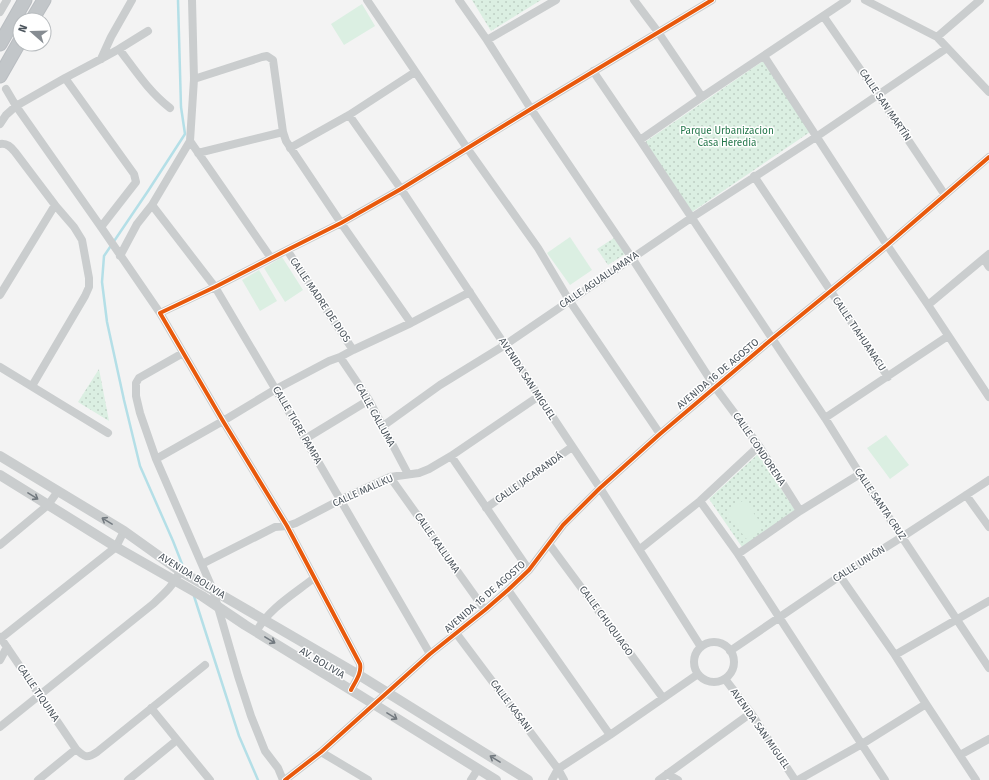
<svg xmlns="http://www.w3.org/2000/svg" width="989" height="780" font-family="'Fira Sans',sans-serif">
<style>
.green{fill:url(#green-dots)}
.pitch{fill:#dbefe2}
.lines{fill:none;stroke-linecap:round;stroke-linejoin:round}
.stream{stroke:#b4dfe7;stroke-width:2.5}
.trunk-casing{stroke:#b9bdc1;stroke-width:15}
.minor{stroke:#cacdce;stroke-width:8}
.tertiary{stroke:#cacdce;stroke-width:10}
.trunk{stroke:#c2c6c9;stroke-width:13}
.cycleway-casing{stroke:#fff;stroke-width:6}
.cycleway{stroke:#e8590c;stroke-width:4}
.oneway{stroke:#72797f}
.labels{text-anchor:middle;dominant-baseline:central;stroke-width:3;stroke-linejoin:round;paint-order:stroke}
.street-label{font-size:10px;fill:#4c555d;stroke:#fff}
.park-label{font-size:10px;fill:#24774b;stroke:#fff}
</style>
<defs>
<pattern id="green-dots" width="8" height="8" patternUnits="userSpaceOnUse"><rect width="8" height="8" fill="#dbefe2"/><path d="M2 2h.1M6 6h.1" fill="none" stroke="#becfc4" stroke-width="1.8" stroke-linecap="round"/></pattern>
</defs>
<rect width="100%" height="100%" fill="#f3f3f3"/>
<path class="green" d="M472 0H541L491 31Z
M763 61 810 132 692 212 645 142Z
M614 238 625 254 608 265 597 249Z
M99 369 109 421 78 402Z
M758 454 795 510 742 547 709 499Z"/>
<path class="pitch" d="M362 4 375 26 344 45 331 24Z
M570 237 592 270 570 285 547 253Z
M282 257 303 290 285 302 264 268Z
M259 270 277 301 260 311 242 280Z
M886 435 909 465 890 479 867 448Z
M744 500 763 526 746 539 727 512Z"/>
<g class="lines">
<path class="stream" d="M178 0 181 107 185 134 148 191 104 256 102 282 107 322 124 400 140 466 173 541 184 569
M194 596 239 736 258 780"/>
<g class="trunk-casing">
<path id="trunk" d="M32 20 44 0
M0 44 25 0
M0 76 20 41"/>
</g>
<path class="minor" d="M192 0 194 79 190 141 271 258
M367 0 467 148 538 248 569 300 660 434
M459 0 487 40 531 109 632 258 715 387 759 446 800 511
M634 0 658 32 702 97
M865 0 937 37 989 92
M0 12 7 0
M824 17 878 95 945 195
M937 37 980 0
M487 40 556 0
M119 49 148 31
M764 56 887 245 928 305 989 397
M101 59 111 37 132 0
M593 71 640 140 825 418 860 474 989 668
M65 78 134 174 136 182 101 227
M194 79 262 57 267 56 273 60 283 132 286 141 341 223 411 323
M6 89 16 106 101 227 160 313
M349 115 401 189 600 488 701 647
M0 124 6 115 16 106 65 78 101 59 119 49C135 70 149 92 170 108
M640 140 702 97 847 0
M0 144C7 143 11 147 15 152L55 205 74 227 82 240 89 278V287L85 296 32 386
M290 148 349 115 415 72
M198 153 283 132
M754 176 888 377
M152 205 215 287 305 439 430 654
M287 250 353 350
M120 256 137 224 152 205 190 141
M984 259 989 267
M0 295 55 205
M928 305 989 254
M183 353 139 378 136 383V396L140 413 156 459 213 590 238 676 251 716 265 751 278 768 283 780
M340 357 369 400 408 474
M0 367 108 433
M825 418 948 336
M383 426 440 385 505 345 691 218 816 137 947 48
M305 439 369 400
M451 456 529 570
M156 459 223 421 276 389 329 361 340 357 353 350 411 323 470 292
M390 477 485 610
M966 495 989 527
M700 501 738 554 885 780
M486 508 572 447
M549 544 663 698
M0 545 48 505 58 491
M640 549 700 501 759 446
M738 554 800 511 860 474
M202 564 275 527 287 526 296 523 340 500 390 477 419 473 429 469 451 456 539 396
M840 576 895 655 926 704 976 780
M508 590 610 735
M256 632C269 608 294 594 314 578
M456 633 558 769 564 780
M0 637 76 749C84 757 87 759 97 752L205 665
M1 638 116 547 124 531
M694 662a20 20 0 1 1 40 0a20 20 0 1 1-40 0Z
M730 651 840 576 902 537 989 480
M895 655 989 601
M0 660 7 647
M725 679 751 713 795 780
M351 690C355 682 362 673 360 664L287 526 223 421 160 313 215 287 287 250 341 223 401 189 531 109 712 0
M151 708 210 780
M0 727 153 604C165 593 174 585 180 571
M321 752 368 780
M960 755 989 739
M667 774 678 780
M38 780 76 749
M128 780 177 740
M285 780 321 752 430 654 485 610 508 590 529 570 563 525 600 488 660 434 772 339 887 245 989 157
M471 780 478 769
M552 780 558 769 610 735 698 674
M659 780 751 713
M798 780 862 744 926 704"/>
<path class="tertiary" d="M0 456 124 531 180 571 359 675 528 780
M0 475 116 547 202 596 245 625 351 690 496 780"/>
<use href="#trunk" class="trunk"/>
<g class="cycleway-casing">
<path id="cycleway" d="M351 690C355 682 362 673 360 664L287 526 223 421 160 313 215 287 287 250 341 223 401 189 531 109 712 0
M285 780 321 752 430 654 485 610 508 590 529 570 563 525 600 488 660 434 772 339 887 245 989 157"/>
</g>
<use href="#cycleway" class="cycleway"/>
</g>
<defs><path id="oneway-shaft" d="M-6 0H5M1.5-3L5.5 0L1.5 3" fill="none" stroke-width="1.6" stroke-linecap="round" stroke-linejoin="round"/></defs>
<g class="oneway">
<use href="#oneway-shaft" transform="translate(33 496) rotate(32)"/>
<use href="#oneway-shaft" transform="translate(107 521) rotate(-149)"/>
<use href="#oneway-shaft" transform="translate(270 640) rotate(31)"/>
<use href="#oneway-shaft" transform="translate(392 716) rotate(32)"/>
<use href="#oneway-shaft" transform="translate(495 759) rotate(-148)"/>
</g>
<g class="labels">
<g class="street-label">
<text transform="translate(885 105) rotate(56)">CALLE SAN MARTÍN</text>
<text transform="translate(599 280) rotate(-34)">CALLE AGUALLAMAYA</text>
<text transform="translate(320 300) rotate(56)">CALLE MADRE DE DIOS</text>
<text transform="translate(859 334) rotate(56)">CALLE TIAHUANACU</text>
<text transform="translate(718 374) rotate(-40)">AVENIDA 16 DE AGOSTO</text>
<text transform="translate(527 379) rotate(57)">AVENIDA SAN MIGUEL</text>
<text transform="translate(375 415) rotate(61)">CALLE CALLUMA</text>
<text transform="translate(297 425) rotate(60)">CALLE TIGRE PAMPA</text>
<text transform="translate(759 449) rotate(56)">CALLE CONDORENA</text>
<text transform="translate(529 478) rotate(-35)">CALLE JACARANDÁ</text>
<text transform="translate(363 491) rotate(-24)">CALLE MALLKU</text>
<text transform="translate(880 504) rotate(56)">CALLE SANTA CRUZ</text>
<text transform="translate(437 543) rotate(55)">CALLE KALLUMA</text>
<text transform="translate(859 564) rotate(-32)">CALLE UNIÓN</text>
<text transform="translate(192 576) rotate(32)">AVENIDA BOLIVIA</text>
<text transform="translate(485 597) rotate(-41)">AVENIDA 16 DE AGOSTO</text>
<text transform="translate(606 621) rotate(54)">CALLE CHUQUIAGO</text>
<text transform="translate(322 663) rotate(31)">AV. BOLIVIA</text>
<text transform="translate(38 693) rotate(56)">CALLE TIQUINA</text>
<text transform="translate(511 706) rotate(53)">CALLE KASANI</text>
<text transform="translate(760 729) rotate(55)">AVENIDA SAN MIGUEL</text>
</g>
<g class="park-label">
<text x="727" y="131">Parque Urbanizacion<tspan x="727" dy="12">Casa Heredia</tspan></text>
</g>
</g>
<g transform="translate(32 32) rotate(290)"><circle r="19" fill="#ffffff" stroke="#b7bbbe"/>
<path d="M0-3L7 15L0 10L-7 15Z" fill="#868c92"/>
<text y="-6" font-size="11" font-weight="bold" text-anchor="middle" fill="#4c555d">N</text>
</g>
</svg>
